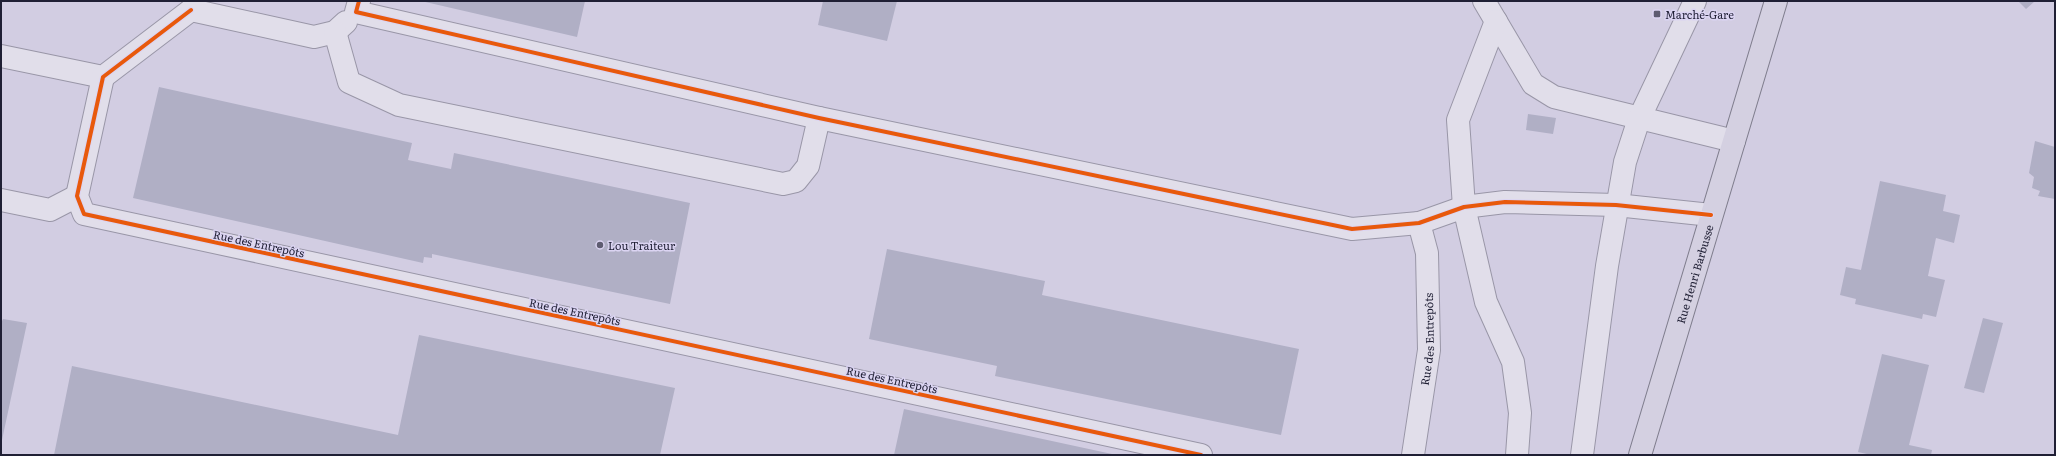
<svg xmlns="http://www.w3.org/2000/svg" width="2056" height="456" font-family="Literata,serif">
<style>
.building{fill:#b0afc5}
.lines{fill:none;stroke-linecap:round;stroke-linejoin:round}
.minor-casing{stroke:#9996a7;stroke-width:24}
.major-casing{stroke:#7f7d8d;stroke-width:24}
.minor{stroke:#e1deea;stroke-width:22}
.major{stroke:#d4d0e1;stroke-width:22}
.cycleway-casing{stroke:#dbd4f2;stroke-width:6}
.cycleway{stroke:#e8590c;stroke-width:4}
.poi-dot{fill:#5e5c71;stroke:#dbd4f2;stroke-width:1.5}
.labels{text-anchor:middle;dominant-baseline:central;stroke-width:3;stroke-linejoin:round;paint-order:stroke}
.poi-label{font-size:11px;fill:#1f1f34;stroke:#dbd4f2;text-anchor:start}
.street-label{font-size:11px;fill:#1f1f34;stroke:#dbd4f2}
</style>
<rect width="100%" height="100%" fill="#d2cde2"/>
<path class="building" d="M421 1H585L577 37Z
M823 1H897L887 41 818 25Z
M2018 1H2035L2026 9Z
M159 87 412 143 408 160 451 169 454 153 690 203 670 304 432 254V258L424 257 423 263 133 198Z
M1528 114 1556 118 1553 134 1526 130Z
M2035 141 2055 147V199L2038 196 2040 191 2032 188 2034 177 2029 173Z
M1880 181 1946 195 1943 211 1960 215 1954 243 1936 238 1928 276 1945 280 1936 317 1923 314 1922 319 1855 304 1856 299 1840 295 1846 267 1861 270Z
M887 249 1045 281 1042 295 1299 349 1281 435 995 376 997 366 869 339Z
M1983 318 2003 323 1984 393 1964 388Z
M3 319 27 323 2 440 1 323Z
M419 335 675 388 660 455H54L72 366 398 435Z
M1882 354 1929 365 1909 445 1932 450 1931 455H1871L1858 452Z
M904 409 1112 454V455H894Z"/>
<g class="lines">
<g class="minor-casing">
<g id="minor">
<path d="M359 1 356 12 819 118 1352 229 1419 223 1464 207 1505 202 1616 205 1711 215"/>
<path d="M1484 1 1533 84 1554 97 1734 141"/>
<path d="M191 10 314 37 335 32 346 22"/>
<path d="M1496 21 1458 120 1464 207 1486 302 1513 362 1520 413 1517 455"/>
<path d="M335 32 349 82 399 105 783 184 796 181 808 166 819 118"/>
<path d="M1 56 103 77 191 10"/>
<path d="M103 77 77 196 84 214 1201 455"/>
<path d="M1 200 50 210 77 196"/>
<path id="s1" d="M1413 455 1429 350 1427 253 1419 223"/>
<path d="M1582 455 1607 266 1625 162 1639 119 1695 1"/>
</g>
</g>
<g class="major-casing">
<g id="major">
<path id="s2" d="M1640 455 1776 1"/>
</g>
</g>
<use href="#minor" class="minor"/>
<use href="#major" class="major"/>
<g class="cycleway-casing">
<path id="cycleway" d="M359 1 356 12 819 118 1352 229 1419 223 1464 207 1505 202 1616 205 1711 215
M191 10 103 77 77 196 84 214 1201 455"/>
</g>
<use href="#cycleway" class="cycleway"/>
</g>
<g class="poi-dot">
<rect x="1653" y="10" width="8" height="8" rx="2"/>
<circle cx="600" cy="245" r="4"/>
</g>
<g class="labels">
<g class="poi-label">
<text x="1665" y="14">Marché-Gare</text>
<text x="608" y="245">Lou Traiteur</text>
</g>
<g class="street-label">
<text transform="translate(259 243) rotate(12)">Rue des Entrepôts</text>
<text stroke="none"><textPath href="#s2" startOffset="189">Rue Henri Barbusse</textPath></text>
<text transform="translate(575 311) rotate(12)">Rue des Entrepôts</text>
<text stroke="none"><textPath href="#s1" startOffset="117">Rue des Entrepôts</textPath></text>
<text transform="translate(892 379) rotate(12)">Rue des Entrepôts</text>
</g>
</g>
<rect width="2056" height="456" fill="none" stroke="#1f1f34" stroke-width="4"/>
</svg>
